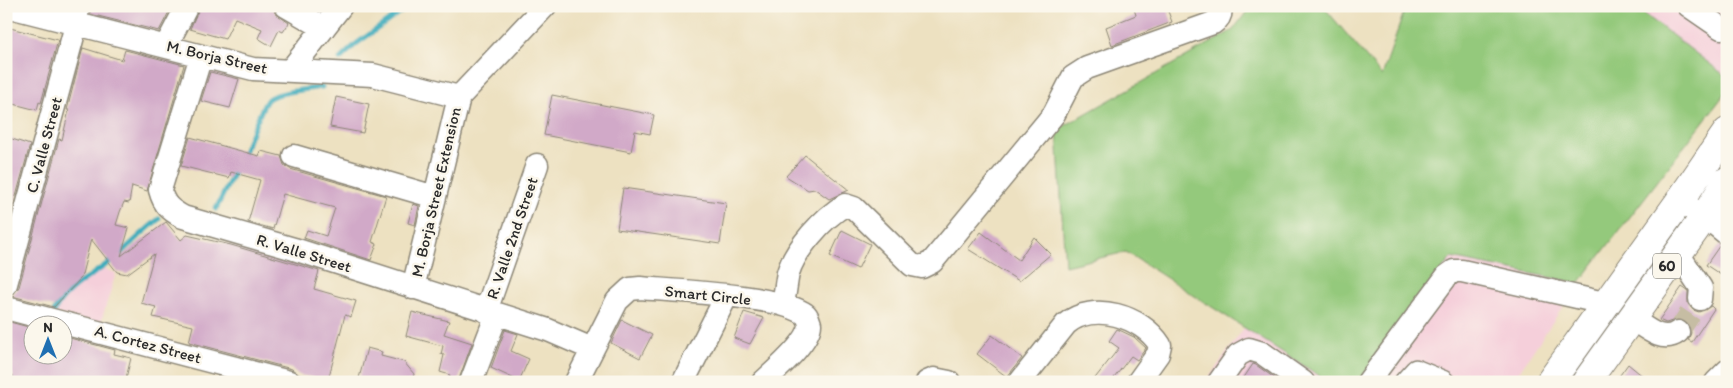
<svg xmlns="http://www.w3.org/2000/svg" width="1733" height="388" font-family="Itim,sans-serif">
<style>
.built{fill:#f5cfda}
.green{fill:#94c97b;stroke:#607a53}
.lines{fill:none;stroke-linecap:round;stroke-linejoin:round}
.stream{stroke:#3eacbc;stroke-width:5}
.building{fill:#d1a9c8}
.minor-tunnel{stroke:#c6bda3;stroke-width:22;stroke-dasharray:22 11;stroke-linecap:butt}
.minor-casing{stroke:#8c8676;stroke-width:25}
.major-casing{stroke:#8c8676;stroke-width:30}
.minor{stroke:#fff;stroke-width:22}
.major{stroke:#fff;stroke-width:28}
.labels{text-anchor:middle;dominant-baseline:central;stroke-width:5;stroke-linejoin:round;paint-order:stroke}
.shield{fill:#fbf7ec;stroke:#696865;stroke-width:1}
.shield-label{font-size:15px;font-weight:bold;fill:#2b2b2b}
.street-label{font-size:16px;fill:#2b2b2b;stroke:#fbf7ec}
</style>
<rect width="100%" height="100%" fill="#fbf7ec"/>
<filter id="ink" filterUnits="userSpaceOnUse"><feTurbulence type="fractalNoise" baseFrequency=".02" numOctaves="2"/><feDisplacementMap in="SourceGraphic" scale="10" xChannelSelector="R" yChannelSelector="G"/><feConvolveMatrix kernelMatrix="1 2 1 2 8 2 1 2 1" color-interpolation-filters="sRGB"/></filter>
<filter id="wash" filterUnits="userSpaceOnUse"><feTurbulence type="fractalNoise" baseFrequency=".0096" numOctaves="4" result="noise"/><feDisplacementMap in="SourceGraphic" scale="20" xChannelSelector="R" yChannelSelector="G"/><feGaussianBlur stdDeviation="1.12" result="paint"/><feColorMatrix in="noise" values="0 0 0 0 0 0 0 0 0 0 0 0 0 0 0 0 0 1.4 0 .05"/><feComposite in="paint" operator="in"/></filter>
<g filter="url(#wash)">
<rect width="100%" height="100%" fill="#ede1c1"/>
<path class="built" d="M1634 6H1727V77Z
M1378 244 1579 283 1512 382H1206L1244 328 1295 360Z
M101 268 116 273 100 325 55 313 65 297Z"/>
<path class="green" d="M1251 6H1323L1382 76 1406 6H1634L1727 77V91L1579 283 1451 258 1358 382H1329L1126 252 1065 266 1057 130 1233 30Z"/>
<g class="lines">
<path class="stream" d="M340 59 356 44 409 6
M242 156C247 146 263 102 268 99 275 92 310 89 322 87
M216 209 236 168
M53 315C61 290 93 276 112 260 128 247 143 232 159 219"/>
</g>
<g id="blocks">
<path class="building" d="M91 6H172L159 31 90 14Z
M200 6H273L275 13 289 23 283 32 279 30 271 46 258 38 262 29 235 18 225 39 190 29Z
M1133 6H1166L1172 22 1112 45 1106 27 1136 15Z
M6 27 58 40 41 103 39 102 37 110 6 102Z
M83 48 122 60 125 50 184 65 147 191 132 186 129 203 124 202 120 212 116 225 129 228 121 256 166 222 181 240 187 235 231 245 319 271 314 289 356 301 351 317 345 315 328 380 299 375 292 369 189 342 193 326 153 317 156 307 141 303 154 254 127 274 117 272 91 239 81 278 54 307 12 296 19 287 59 139 62 140 69 110H67Z
M210 72 239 79 230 108 201 101Z
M552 95 654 115 650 134 635 131 631 152 544 135Z
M336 97 369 104 363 133 330 127Z
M6 137 30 145 6 233Z
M190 137 259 156 261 151 281 156 284 165 290 169 386 196 372 242 377 244 371 260 304 238 307 230 326 236 335 208 283 194 273 229 248 222 260 180 231 172 229 178 181 166Z
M805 155 826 172 849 190 829 199 815 189 808 190 786 176Z
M623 188 726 203 720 244 617 229Z
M413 204 419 206 415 225 408 223Z
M842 230 870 244 858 269 830 256Z
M981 232 1019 260 1034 237 1051 254 1019 281 968 249Z
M1720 245 1727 247V279L1706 265Z
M1682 287 1688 291V304L1693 310 1699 312 1711 306 1714 309 1692 342 1688 340 1691 333 1690 326 1685 321 1678 319 1666 323 1659 320Z
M412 312 449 321 444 334 472 343 458 382 449 379 450 375 440 372 444 355 441 354 443 346 406 336Z
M744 312 764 318 750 344 734 338Z
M622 320 652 335 640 358 611 343Z
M10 322 32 328V356H62V336L115 350 114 354 131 358 125 382H12L13 375 6 373V325Z
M1117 329 1134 337 1146 348 1137 360 1131 356 1111 382H1092L1119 348 1109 341Z
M505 330 518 334 511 351 529 359 519 381 491 368Z
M992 335 1022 358 1007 377 977 354Z
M367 348 382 352 381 356 404 362 414 374 412 382H358Z
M1253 364 1256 365 1280 382H1241Z
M1628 364 1650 382H1615Z"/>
</g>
</g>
<g filter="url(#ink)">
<use href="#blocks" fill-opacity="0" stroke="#8c8676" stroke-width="1"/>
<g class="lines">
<path class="minor-tunnel" d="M1678 332 1700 299"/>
<g class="minor-casing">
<path id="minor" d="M6 6 253 69 373 75 459 97
M286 6 324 28
M1689 6 1721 28
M166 46 187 6
M201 56 160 190C164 205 170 210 183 217L294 249 548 330 592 349
M290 71 341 6
M294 156 435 197
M1679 202 1705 216 1727 234
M1677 252 1701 288 1700 299
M6 284 76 25 78 6
M413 288 459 97 545 6
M783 304C785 294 786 283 788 273 795 249 824 217 845 205L854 208 912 265 922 267 932 262 1054 114 1073 77 1087 68 1213 23C1219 19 1222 14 1220 6
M6 308 289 382
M486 311 537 165
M1631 318C1645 327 1662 344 1678 332
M471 382 497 314
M576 382 617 301 630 289 640 288C674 291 780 295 805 314 808 316 809 321 810 324 810 341 775 371 763 382
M683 382 727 295
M927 382 934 379 949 382
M1020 382 1066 324C1093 301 1142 316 1160 345L1158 354 1138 382
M1219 382 1238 355 1249 349 1262 353 1303 382
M1368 382 1447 276 1454 271H1462L1604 303
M1406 382 1416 371 1443 382
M1716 382 1727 371"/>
</g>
<g class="major-casing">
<path id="major" d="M1550 382 1679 202 1727 132
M1586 382 1705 216 1727 181"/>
</g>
<use href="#minor" class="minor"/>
<use href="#major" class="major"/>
</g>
</g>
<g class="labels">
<rect class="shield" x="1653" y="253.5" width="28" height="25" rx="4"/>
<g class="shield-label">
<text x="1667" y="266">60</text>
</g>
<g class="street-label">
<text transform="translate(217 57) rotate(13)">M. Borja Street</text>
<text transform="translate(44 145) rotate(-75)">C. Valle Street</text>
<text transform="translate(436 192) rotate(-77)">M. Borja Street Extension</text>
<text transform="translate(512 238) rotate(-71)">R. Valle 2nd Street</text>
<text transform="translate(304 253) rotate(17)">R. Valle Street</text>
<text transform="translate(708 295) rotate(6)">Smart Circle</text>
<text transform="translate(148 344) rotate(15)">A. Cortez Street</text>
</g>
</g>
<rect width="1733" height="388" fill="none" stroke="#fbf7ec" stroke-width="25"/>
<g transform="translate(48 340)"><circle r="24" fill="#fbf7ec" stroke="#a8a59f"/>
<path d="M0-4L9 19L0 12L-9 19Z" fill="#1f6fb2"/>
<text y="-8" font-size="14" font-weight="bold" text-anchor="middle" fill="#2b2b2b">N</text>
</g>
</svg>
